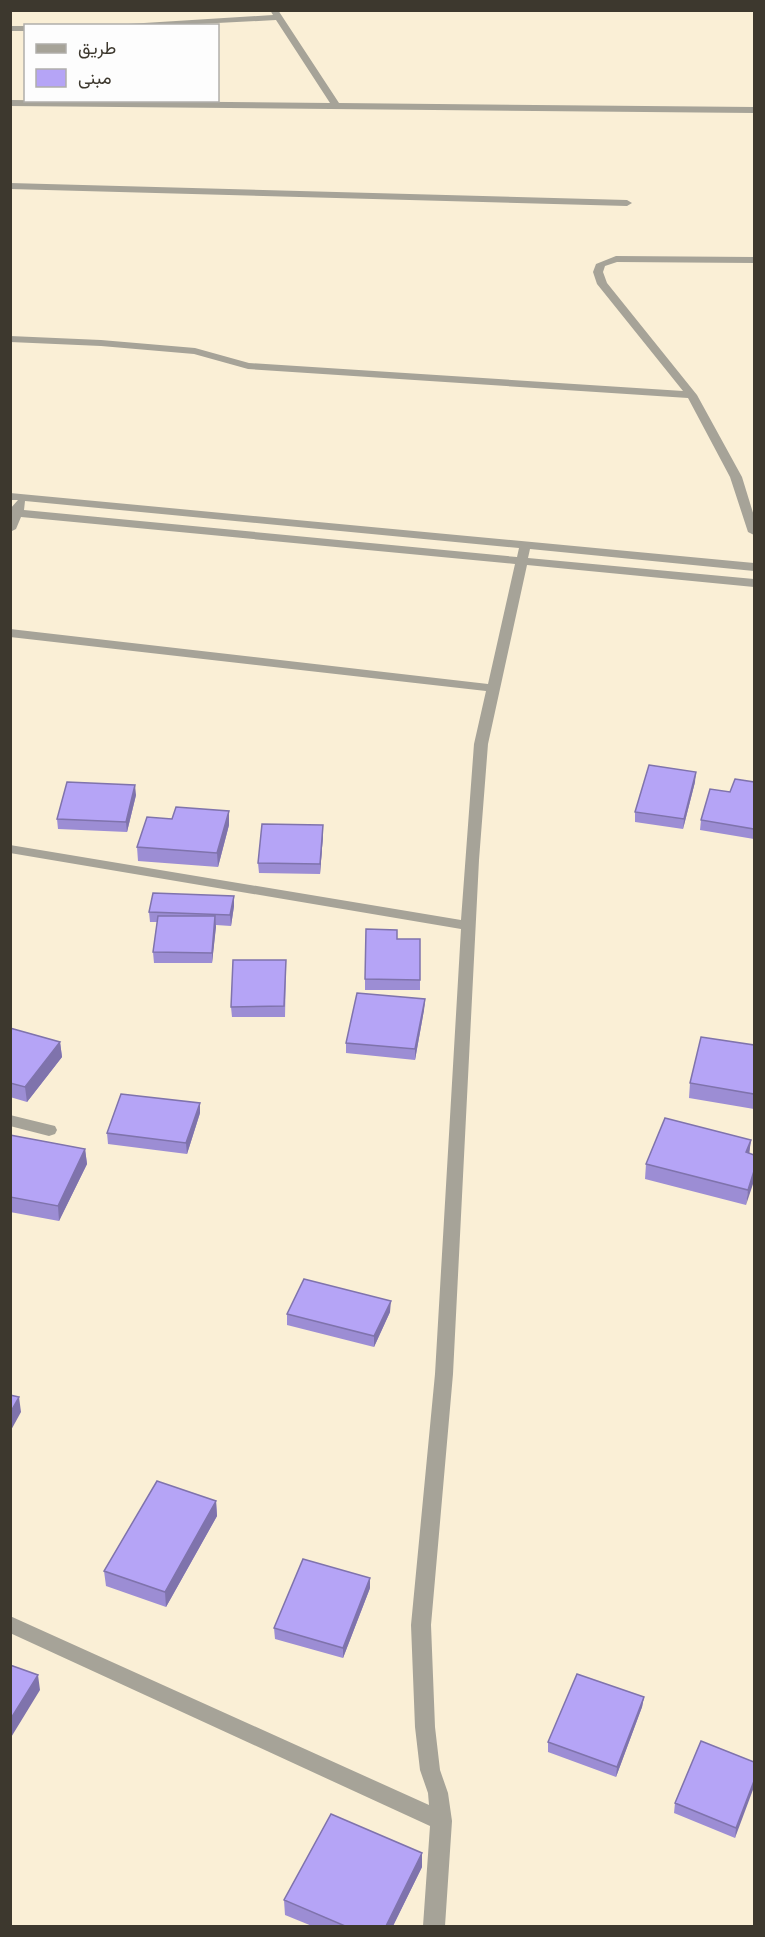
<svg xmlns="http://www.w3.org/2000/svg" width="765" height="1937" font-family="'Varela Round',Vazirmatn,sans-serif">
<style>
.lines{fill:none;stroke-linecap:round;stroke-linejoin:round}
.minor{fill:#a6a398;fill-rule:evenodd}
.wall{fill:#9c8dd4}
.shaded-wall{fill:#7f73ac}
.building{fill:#b5a4f6;stroke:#7f73ac;stroke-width:1.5}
</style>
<rect width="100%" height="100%" fill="#faefd6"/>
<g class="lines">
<path class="minor" d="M270 10H278L339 103 754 107V113L10 106V100L330 103 276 20 159 26H96L273 15Z
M10 26H26V31H10Z
M10 183 627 200 632 203 627 206 10 189Z
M616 256 754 257V263L617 262 605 266 603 272 607 283 697 395 742 477 754 516V535L748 532 730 477 688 398 248 369 194 354 101 346 10 342V336L101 340 195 348 249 363 683 391 597 284 593 272 596 264Z
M10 493 754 563V571L530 549 528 558 754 579V587L527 565 488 744 479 860 453 1374 431 1625 435 1727 440 1770 448 1793 452 1821 445 1926H423L430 1826 10 1633V1616L429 1805 428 1793 420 1770 415 1727 411 1625 435 1374 461 929 10 853V845L461 920 474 744 486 691 10 637V629L488 684 515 564 21 517 16 529 10 532V509L18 500H10ZM25 501 519 548 517 557 24 510Z
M10 1115 55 1126 57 1130 55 1134 49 1136 10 1126Z"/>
</g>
<path class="wall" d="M695 782 683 829 635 822V812Z
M754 782V839L700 830 701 820 730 792Z
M136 795 127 832 58 829 57 819Z
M229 811V825L218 867 138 861 137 847 172 819Z
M323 835 320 874 259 873 258 863Z
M234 896V906L231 926 216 925 212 963H154L153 952 157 922H150L149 912Z
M397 939H420V990H365V979Z
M286 970 285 1017H232L231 1007Z
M425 999 424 1010 415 1060 346 1053V1043Z
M10 1028 60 1042 62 1057 27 1102 10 1097Z
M754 1045V1109L689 1098 690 1083Z
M200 1113 187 1154 108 1144 107 1133Z
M10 1135 85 1149 87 1164 59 1221 10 1212Z
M751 1140 749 1153 754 1155 746 1205 645 1179 646 1164Z
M390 1312 374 1347 287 1325V1314Z
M216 1501 217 1516 166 1607 106 1586 104 1571Z
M370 1588 343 1658 275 1639 274 1628Z
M644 1697 642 1707 616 1777 548 1752V1742Z
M754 1762 735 1838 674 1813 675 1803Z
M422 1853V1867L393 1926H312L285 1915 284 1900Z"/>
<path class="shaded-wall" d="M696 772 695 782 683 829 684 819Z
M135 785 136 795 127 832 126 822Z
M229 811V825L218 867 217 853Z
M323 825V835L320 874V864Z
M234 896V906L231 926 230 915Z
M215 916 216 927 212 963V953Z
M425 999 424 1010 415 1060V1049Z
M60 1042 62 1057 27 1102 25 1087Z
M200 1103V1113L187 1154 186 1143Z
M751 1140 749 1155 746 1152Z
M85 1149 87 1164 59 1221 58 1206Z
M754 1171V1181L746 1205 748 1190Z
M391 1301 390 1312 374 1347V1336Z
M19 1397 21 1412 10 1432V1413Z
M216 1501 217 1516 166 1607 165 1592Z
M370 1578V1588L343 1658V1648Z
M38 1675 40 1690 10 1739V1720Z
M644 1697 642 1707 616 1777 617 1767Z
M754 1781V1787L735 1838 736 1828Z
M422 1853V1867L393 1926H386Z"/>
<path class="building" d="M649 765 696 772 684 819 635 812Z
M735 779 754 782V829L701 820 710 789 730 792Z
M67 782 135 785 126 822 57 819Z
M176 807 229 811 217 853 137 847 147 817 172 819Z
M262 824 323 825 320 864 258 863Z
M153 893 234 896 230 915 149 912Z
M158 916H215L212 953 153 952Z
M366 929 397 930V939H420V980L365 979Z
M233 960H286L284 1006 231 1007Z
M357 993 425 999 415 1049 346 1043Z
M10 1028 60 1042 25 1087 10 1083Z
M701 1037 754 1045V1094L690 1083Z
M121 1094 200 1103 186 1143 107 1133Z
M665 1118 751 1140 746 1152 754 1155V1171L748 1190 646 1164Z
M10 1135 85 1149 58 1206 10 1197Z
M304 1279 391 1301 374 1336 287 1314Z
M10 1395 19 1397 10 1413Z
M157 1481 216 1501 165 1592 104 1571Z
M303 1559 370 1578 343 1648 274 1628Z
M10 1665 38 1675 10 1720Z
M577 1674 644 1697 617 1767 548 1742Z
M701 1741 754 1762V1781L736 1828 675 1803Z
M331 1814 422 1853 386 1926H345L284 1900Z"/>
<rect width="765" height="1937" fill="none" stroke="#3d382e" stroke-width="24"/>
<rect x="24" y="24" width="195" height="78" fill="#fdfdfd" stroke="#b0aeaa" stroke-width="1.5"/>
<rect x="36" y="44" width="30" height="9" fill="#a6a398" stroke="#b0aeaa" stroke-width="1.5"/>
<text x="78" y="54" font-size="18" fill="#3d382e">طريق</text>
<rect x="36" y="69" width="30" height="18" fill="#b5a4f6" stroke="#b0aeaa" stroke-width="1.5"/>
<text x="78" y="84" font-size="18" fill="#3d382e">مبنى</text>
</svg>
